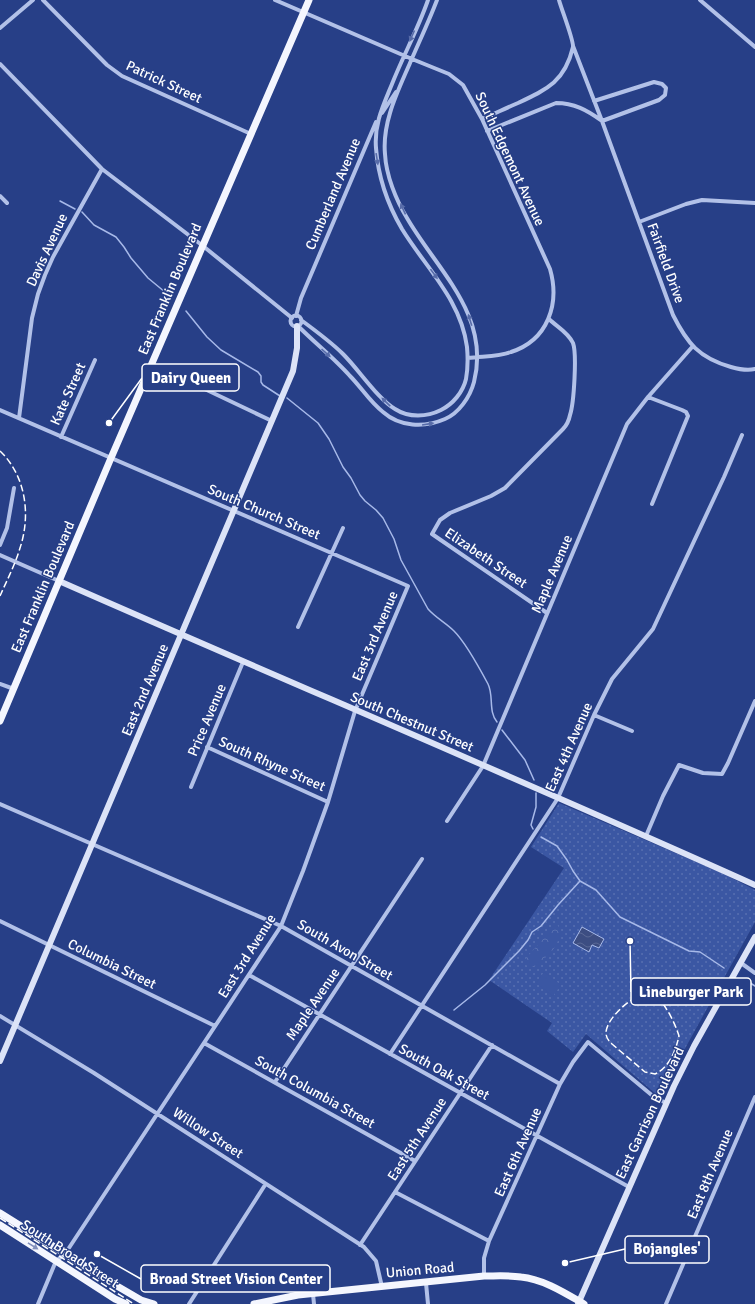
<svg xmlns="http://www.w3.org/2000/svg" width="755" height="1304" font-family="Signika,sans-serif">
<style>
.grass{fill:url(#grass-dots)}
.forest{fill:url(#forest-crowns)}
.pitch{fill:#3b57a3}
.water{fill:url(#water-waves);stroke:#a7b9e9}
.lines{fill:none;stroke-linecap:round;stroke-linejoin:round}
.stream{stroke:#a7b9e9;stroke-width:1.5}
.street{stroke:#b2c1e8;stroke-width:4}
.secondary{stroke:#dce3f7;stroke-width:6}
.primary{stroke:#f4f6fe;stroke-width:7}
.rail{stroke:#fff;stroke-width:1.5;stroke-dasharray:7 3;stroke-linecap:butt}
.oneway{fill:#586ca9}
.oneway2{fill:#8391bd}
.labels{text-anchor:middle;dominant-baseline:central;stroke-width:3;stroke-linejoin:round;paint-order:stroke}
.street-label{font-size:14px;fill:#fff;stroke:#273f87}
.leader{fill:none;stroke:#fff;stroke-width:1.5}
.callout-dot{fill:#fff;stroke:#273f87;stroke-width:1.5}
.callout{fill:#273f87;stroke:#fff;stroke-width:1.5}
.callout-label{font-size:15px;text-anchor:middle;font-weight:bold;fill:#fff}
</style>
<defs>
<pattern id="grass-dots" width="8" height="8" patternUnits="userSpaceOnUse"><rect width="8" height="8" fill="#3b57a3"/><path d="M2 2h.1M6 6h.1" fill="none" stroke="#5870b1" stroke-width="1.8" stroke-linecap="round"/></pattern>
<pattern id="forest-crowns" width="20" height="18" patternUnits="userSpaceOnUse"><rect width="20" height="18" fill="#3b57a3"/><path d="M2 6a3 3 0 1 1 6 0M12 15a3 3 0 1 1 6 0" fill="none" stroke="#5870b1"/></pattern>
<pattern id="water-waves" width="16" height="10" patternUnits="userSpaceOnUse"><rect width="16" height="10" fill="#3c4d82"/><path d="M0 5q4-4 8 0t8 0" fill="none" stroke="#596895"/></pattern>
</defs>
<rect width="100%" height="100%" fill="#273f87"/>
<path class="grass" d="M559 803 722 873 755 890V922L688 1043 662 1094H656L586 1034 573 1052 547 1031 552 1023 489 980 564 868 531 847Z"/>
<path class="forest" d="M558 925C564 944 547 958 533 967L527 966 525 962 527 957 551 930 555 926Z"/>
<path class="pitch" d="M544 972 561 985 553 996 536 983Z"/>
<path class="water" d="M582 927 604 939 599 948 592 945 589 952 573 943Z"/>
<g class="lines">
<path class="stream" d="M60 201 75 209
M82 212 94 225 116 237 124 247 131 258 148 278 171 297
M186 311 207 337 221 350 258 372 261 376V382L263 385 280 396
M287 398 318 423 329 439 343 467 351 478 360 495 365 501 376 510 383 518 394 539 401 560 428 609C436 618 446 623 454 631 465 642 480 669 488 684 494 696 488 711 497 722
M502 730 525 760 534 780
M533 829 531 825 536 807V793
M541 837 557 846 567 860 573 871 580 881 596 890 620 917 689 951 700 952 724 968
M747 981 755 986
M454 1010 485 985 519 951 528 940 532 932 541 926 558 905 580 881"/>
<path class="street" d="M43 0 107 65 122 76 251 134
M275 0 412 59 449 74 463 85 482 119 550 269C560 304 548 340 511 352 498 357 482 356 468 358
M700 0 755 47
M0 28 33 0
M573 46 602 121 659 100 665 95 666 88 662 84 654 82 594 101
M0 64 102 169 203 246 292 318
M382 113 396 92
M482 119C494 114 506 108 518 103 548 89 565 81 573 47 574 41 561 8 559 0
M487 131 556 103C574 103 587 110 602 121L673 315C687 343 699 358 731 367 738 369 747 371 755 369
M0 196 7 203
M639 222 686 204 702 200 755 203
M290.5 321a5.5 5.5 0 1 1 11 0a5.5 5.5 0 1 1-11 0Z
M296 316 301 298 376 122
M301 320C316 331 331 342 343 354 359 370 378 399 395 409 409 418 427 417 441 410 453 404 463 392 466 379 468 368 468 358 467 347 461 300 426 268 402 229 388 205 378 176 376 148 374 124 383 106 392 84 403 56 418 29 428 0
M298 326C315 343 334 358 350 376 361 387 370 402 383 412 400 427 424 428 445 419 459 413 470 397 474 382 491 315 437 270 407 218 396 200 386 175 385 154 382 122 398 91 410 63 419 42 429 21 437 0
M152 364 272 421
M648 397 682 410 686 412 688 416 652 504
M0 410 408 586 355 711 328 802 303 871 281 926 65 1254 56 1261 38 1304
M19 418 32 318 38 294 45 275 53 257 102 169
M61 437 95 360
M0 545 7 528 14 488
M0 555 59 581
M547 613 432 534 440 520 450 513 491 496 505 488 563 429C567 425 569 420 570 415 574 403 577 354 573 343 568 332 557 327 549 319
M298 627 343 528
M0 684 14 689
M594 715 632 731
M207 747 328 802
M191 787 243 662
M0 804 281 926 560 1084
M447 821 483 766 627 424 648 397 693 346
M646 836 663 796 679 765 703 773 722 774 728 763 755 701
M0 921 215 1026
M741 963 755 973
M249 975 629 1187
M0 1016 94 1073 364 1247 376 1261 382 1287
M204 1043 415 1161
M390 1054 558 798 594 715 612 679 653 629 724 477 742 435
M275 1082 422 859
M395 1192 489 1241
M360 1245 492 1045
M484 1276V1258L489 1241 560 1084 573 1062 588 1042 654 1097 666 1103
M426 1283 428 1304
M313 1294 314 1304
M189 1304 265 1185
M666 1304 755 1097"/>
<path class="secondary" d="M59 581C291 683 524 781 755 885
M0 1061 293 371 297 348V326
M578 1304 674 1086 694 1046 755 937"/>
<path class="primary" d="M0 721 111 458 309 0
M0 1213 117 1286 141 1300 154 1304
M0 1225 115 1299 126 1304
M254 1304 298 1295 484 1276C496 1276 509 1275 521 1277 543 1279 565 1293 584 1304"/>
<path class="rail" d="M0 451C26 476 31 515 20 548 15 565 7 580 0 596
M647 993C662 994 675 1023 679 1036 676 1050 669 1068 655 1074L645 1072 612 1044C609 1041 606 1038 606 1033 606 1018 633 995 647 993Z
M0 1218 134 1304"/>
</g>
<defs><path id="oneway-solid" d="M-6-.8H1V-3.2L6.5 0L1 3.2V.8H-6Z"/></defs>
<g class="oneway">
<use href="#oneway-solid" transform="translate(412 36) rotate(114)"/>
<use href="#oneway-solid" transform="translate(377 159) rotate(81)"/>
<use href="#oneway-solid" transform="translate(403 209) rotate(-115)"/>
<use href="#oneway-solid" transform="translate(434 274) rotate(54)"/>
<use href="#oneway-solid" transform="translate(470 320) rotate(-107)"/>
<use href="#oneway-solid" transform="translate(326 353) rotate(42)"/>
<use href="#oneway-solid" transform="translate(386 402) rotate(-136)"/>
<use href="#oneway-solid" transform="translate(428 424) rotate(-9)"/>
</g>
<use class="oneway2" href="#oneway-solid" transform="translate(33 1246) rotate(32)"/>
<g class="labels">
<g class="street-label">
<text transform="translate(164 82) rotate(25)">Patrick Street</text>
<text transform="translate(510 159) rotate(65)">South Edgemont Avenue</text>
<text transform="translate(333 194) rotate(-67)">Cumberland Avenue</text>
<text transform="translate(47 250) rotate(-65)">Davis Avenue</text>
<text transform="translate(666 263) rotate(70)">Fairfield Drive</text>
<text transform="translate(170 289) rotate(-67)">East Franklin Boulevard</text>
<text transform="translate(68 394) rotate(-66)">Kate Street</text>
<text transform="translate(264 512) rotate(23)">South Church Street</text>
<text transform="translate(486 558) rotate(34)">Elizabeth Street</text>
<text transform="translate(552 574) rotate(-67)">Maple Avenue</text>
<text transform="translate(43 587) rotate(-67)">East Franklin Boulevard</text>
<text transform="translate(375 636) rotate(-67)">East 3rd Avenue</text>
<text transform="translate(145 690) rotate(-67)">East 2nd Avenue</text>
<text transform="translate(207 720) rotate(-67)">Price Avenue</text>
<text transform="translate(412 722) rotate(23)">South Chestnut Street</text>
<text transform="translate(569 747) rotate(-66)">East 4th Avenue</text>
<text transform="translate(272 764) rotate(24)">South Rhyne Street</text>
<text transform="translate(345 950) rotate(30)">South Avon Street</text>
<text transform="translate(247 956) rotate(-58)">East 3rd Avenue</text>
<text transform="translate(112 964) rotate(26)">Columbia Street</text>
<text transform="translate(313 1004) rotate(-56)">Maple Avenue</text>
<text transform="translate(444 1072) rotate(29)">South Oak Street</text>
<text transform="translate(315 1092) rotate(29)">South Columbia Street</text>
<text transform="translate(650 1113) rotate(-65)">East Garrison Boulevard</text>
<text transform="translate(208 1133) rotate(33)">Willow Street</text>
<text transform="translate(417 1139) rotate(-57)">East 5th Avenue</text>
<text transform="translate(518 1152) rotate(-66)">East 6th Avenue</text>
<text transform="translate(710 1174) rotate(-67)">East 8th Avenue</text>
<text transform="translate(70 1254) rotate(33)">South Broad Street</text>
<text transform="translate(420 1270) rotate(-5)">Union Road</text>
</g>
</g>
<path class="leader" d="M109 423L142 378M630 941L631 992M565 1263L625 1249M97 1254L141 1279"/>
<g class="callout-dot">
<circle cx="109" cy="423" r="4"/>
<circle cx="630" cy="941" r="4"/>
<circle cx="565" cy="1263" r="4"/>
<circle cx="97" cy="1254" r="4"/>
</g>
<g class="callout">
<rect x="142" y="364" width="97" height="27" rx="4"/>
<rect x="631" y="978" width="120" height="27" rx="4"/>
<rect x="625" y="1236" width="84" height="27" rx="4"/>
<rect x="141" y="1265" width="189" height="27" rx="4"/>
</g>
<g class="callout-label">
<text x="191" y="383">Dairy Queen</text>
<text x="691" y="997">Lineburger Park</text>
<text x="667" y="1254">Bojangles'</text>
<text x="236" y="1284">Broad Street Vision Center</text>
</g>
</svg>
